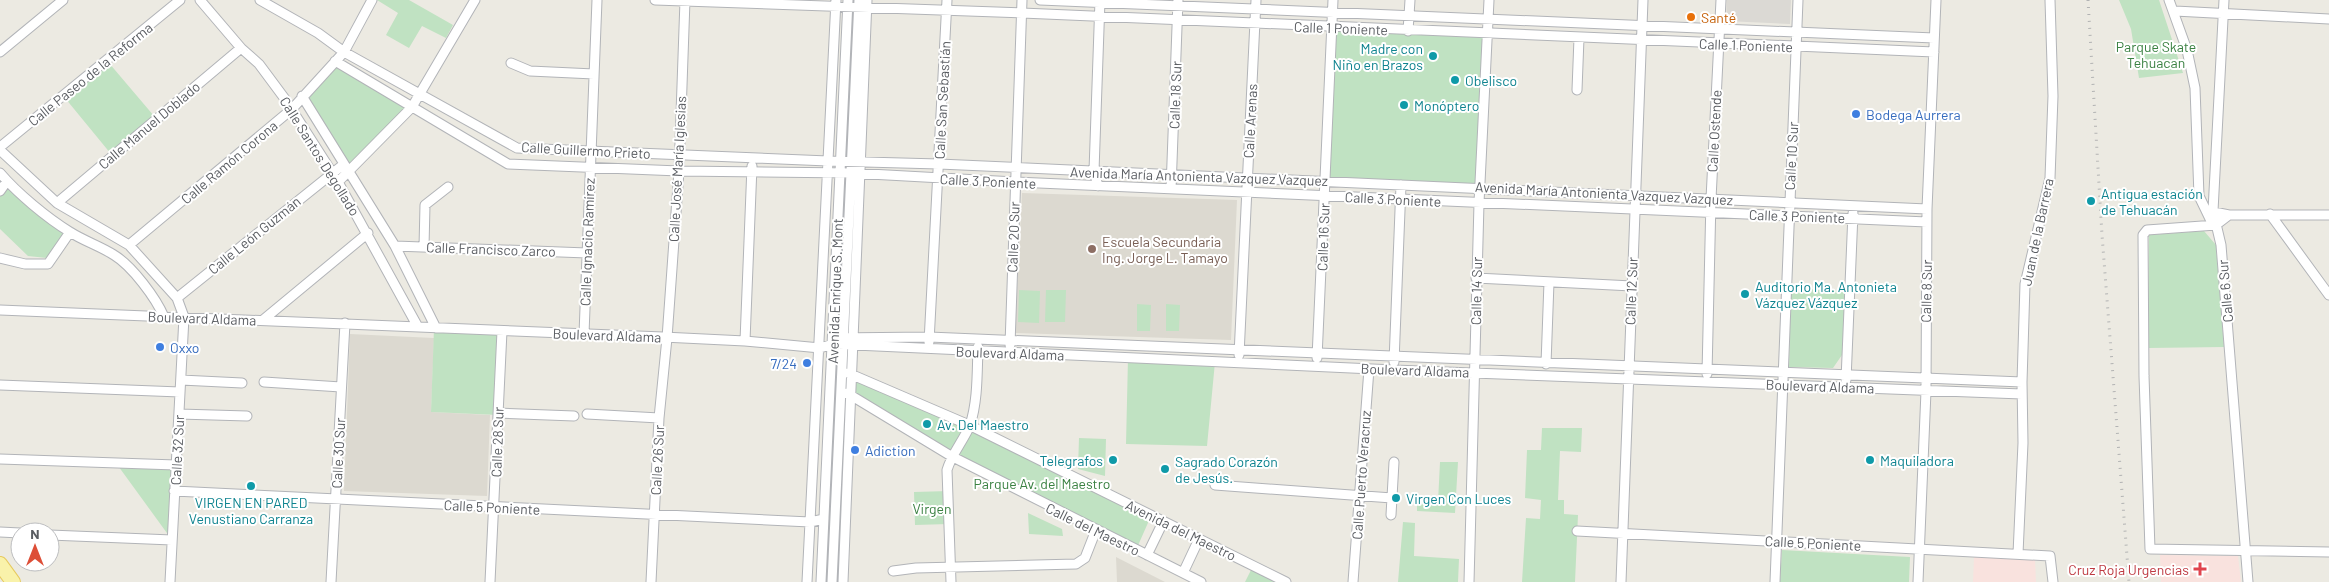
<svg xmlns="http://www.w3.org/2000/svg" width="2329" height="582" font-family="Barlow,sans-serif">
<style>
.industrial{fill:#dbd9d4}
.education{fill:#dcd9d0}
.medical{fill:#f9e2de}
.green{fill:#c0e2c2}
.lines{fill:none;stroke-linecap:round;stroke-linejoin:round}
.street-casing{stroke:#b2b4b8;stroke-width:11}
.primary-casing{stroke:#e7ca5f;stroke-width:16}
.street{stroke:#fff;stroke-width:9}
.primary{stroke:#f9f2aa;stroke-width:14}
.rail{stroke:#b2b3b3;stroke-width:3;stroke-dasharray:1 6;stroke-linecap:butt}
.food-dot{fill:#e8710a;stroke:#fff;stroke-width:2}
.culture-dot{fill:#0f9aa8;stroke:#fff;stroke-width:2}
.shop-dot{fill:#3f7fe0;stroke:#fff;stroke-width:2}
.education-dot{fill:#8d6e63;stroke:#fff;stroke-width:2}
.health-dot{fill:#e0444e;stroke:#fff;stroke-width:2}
.labels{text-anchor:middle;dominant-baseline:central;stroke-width:4;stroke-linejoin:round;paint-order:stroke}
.food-label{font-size:14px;fill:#c56008;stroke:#fff;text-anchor:start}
.street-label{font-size:14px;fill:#5a5d62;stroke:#fff}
.park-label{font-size:14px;fill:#3a8142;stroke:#fff}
.culture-label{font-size:14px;fill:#0d838f;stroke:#fff;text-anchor:start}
.shop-label{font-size:14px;fill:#366cbe;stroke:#fff;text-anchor:start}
.education-label{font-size:14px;fill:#785e54;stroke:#fff;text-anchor:start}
.health-label{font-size:14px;fill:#be3a42;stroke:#fff;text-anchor:end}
</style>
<rect width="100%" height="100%" fill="#eceae2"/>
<path class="industrial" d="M1727 0H1791L1790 24 1726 21Z"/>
<path class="education" d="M1022 193 1237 200 1231 340 1015 333Z
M350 334 434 338 431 412 490 415 487 496 344 491Z
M1116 557 1165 582H1117Z"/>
<path class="medical" d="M2160 555 2238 556 2241 582H2161Z
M1974 557 2035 559 2036 582H1973Z"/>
<path class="green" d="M377 0H409L453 25 446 38 422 26 409 48 386 35 398 13Z
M2119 0H2159L2183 73 2139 78 2131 29Z
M1332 28 1487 34 1479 188 1325 181Z
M335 61 412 107 349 172 302 96Z
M109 63 154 116 111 154 65 98Z
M8 184 66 232 47 258 28 256 0 229V194Z
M2204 231 2216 245 2224 347 2148 348 2149 235Z
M1791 288 1845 291 1842 355 1833 368 1789 367Z
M1019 290 1040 291 1039 323 1018 322Z
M1046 290H1066L1065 322H1045Z
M1137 304 1151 305 1150 331H1137Z
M1166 304 1180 305 1179 331H1166Z
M434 328 502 331 498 415 431 412Z
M1128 358 1215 362 1207 446 1126 444Z
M852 376 969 425 1151 516 1136 550 1031 498 851 394Z
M1542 428H1582L1581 452 1560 451 1558 500H1564V514L1578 515 1575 582H1522L1526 518 1540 519 1541 500 1525 498 1527 450H1541Z
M1079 438 1106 439 1105 476 1078 469Z
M1440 462H1458L1455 513 1417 511V501L1438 502Z
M116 463 176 465 172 540Z
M949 491V524L915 525 914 492Z
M1028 513 1062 529 1063 536 1029 534Z
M1403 522 1415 523 1414 556 1459 559 1458 582H1398Z
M1782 550 1910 557 1909 582H1780Z
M1253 566 1285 582H1245Z"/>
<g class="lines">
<g class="street-casing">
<path id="street" d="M200 0 241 48 259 64 285 99 338 182 418 327
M260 0 318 33 344 52 517 148 828 161 939 164 1927 209
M655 0 1022 13 1934 52
M1040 0 1934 38
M2169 0 2187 50 2195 88 2199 196 2212 223
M2224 0 2213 211 2221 245 2248 582
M2175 11 2329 19
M1408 31 1410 0
M0 52 63 0
M335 61 508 164 679 171 851 173 1015 182 1927 222
M511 63 530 71 594 74
M1577 90 1579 38
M302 96 395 246 436 328
M0 147 180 0
M0 150 57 203 129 245 177 298 184 317 170 582
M0 173C17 193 47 218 70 232 84 241 100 246 114 255 132 266 156 298 164 317
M338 182 412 107 475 0
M1098 186 1094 171 1100 0
M1171 189 1178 0
M0 191 7 181
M57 203 241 48
M2209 211 2229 215H2329
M2270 214 2329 295
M2229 215 2216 225 2147 230 2143 235 2144 376 2150 549 2329 552
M129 245 292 109 344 52 372 0
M395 246 587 253
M424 247 425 205 448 187
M0 258 25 264H48L70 232
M1476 278 1632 286
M177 298 344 164
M0 310 663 337 745 341 820 348 833 344 1394 370 2022 394
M263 320 368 233
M584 334 597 0
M833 338 929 337 2022 382
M745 341 752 166
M929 342 947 0
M1010 345 1022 0
M1239 355 1256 0
M1317 358 1333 0
M1394 362 1401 185
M1546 364 1549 282
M848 373 969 425 1286 582
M1707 374 1711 199 1721 0
M181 380 242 383
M1846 380 1853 213
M264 382 341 387
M0 385 180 392
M847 393 951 456 1201 582
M498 413 574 416
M179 414 247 416
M587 414 659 418
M0 459 176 465
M1215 485 1392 498
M174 491 810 522 824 519
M1391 515 1394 462
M1577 531 2050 556 2053 582
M0 532 20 533
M50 535 172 540
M2018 554 2023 443 2022 382 2025 284 2050 178 2053 96 2050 0
M1147 555 1163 522
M893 571 916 568 1076 564 1085 558 1096 530
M1183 573 1199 539
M331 582 345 323
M490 582 502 331
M651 582 659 418 667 338 679 171 685 0
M807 582 836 0
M821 582 848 0
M832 582 859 0
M843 582 867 0
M951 582 947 470C952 453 964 440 970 425 978 401 977 372 978 347
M1353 582 1369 369
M1469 582 1479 203 1489 0
M1621 582 1643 0
M1775 582 1798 0
M1918 582 1926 391 1927 209 1936 0"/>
</g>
<g class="primary-casing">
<path id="primary" d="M0 564 13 582"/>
</g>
<use href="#street" class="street"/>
<use href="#primary" class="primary"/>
<path class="rail" d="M2088 0 2102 235 2129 582"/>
</g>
<circle class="food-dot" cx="1691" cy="17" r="5"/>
<g class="culture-dot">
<circle cx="1433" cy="56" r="5"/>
<circle cx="1455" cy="80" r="5"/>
<circle cx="1404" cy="105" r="5"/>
<circle cx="2091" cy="201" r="5"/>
<circle cx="1745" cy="294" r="5"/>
<circle cx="927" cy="424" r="5"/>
<circle cx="1113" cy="460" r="5"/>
<circle cx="1870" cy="460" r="5"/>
<circle cx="1165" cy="469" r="5"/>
<circle cx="251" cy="486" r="5"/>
<circle cx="1396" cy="498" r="5"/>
</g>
<g class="shop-dot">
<circle cx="1856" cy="114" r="5"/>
<circle cx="160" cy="347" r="5"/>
<circle cx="807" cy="363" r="5"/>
<circle cx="855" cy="450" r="5"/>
</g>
<circle class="education-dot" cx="1092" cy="249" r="5"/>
<path class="health-dot" d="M2197.5 561.5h5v5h5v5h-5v5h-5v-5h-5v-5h5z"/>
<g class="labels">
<g class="food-label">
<text x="1701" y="17">Santé</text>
</g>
<g class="street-label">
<text transform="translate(1341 28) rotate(2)">Calle 1 Poniente</text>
<text transform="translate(1746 45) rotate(2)">Calle 1 Poniente</text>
<text transform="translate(90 74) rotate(-39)">Calle Paseo de la Reforma</text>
<text transform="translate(1175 95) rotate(-88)">Calle 18 Sur</text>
<text transform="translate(942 100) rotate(-87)">Calle San Sebastián</text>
<text transform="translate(1250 121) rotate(-87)">Calle Arenas</text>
<text transform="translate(149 125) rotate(-40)">Calle Manuel Doblado</text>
<text transform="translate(1714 131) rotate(-87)">Calle Ostende</text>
<text transform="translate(586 150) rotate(3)">Calle Guillermo Prieto</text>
<text transform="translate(320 156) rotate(58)">Calle Santos Degollado</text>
<text transform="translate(1791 156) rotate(-87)">Calle 10 Sur</text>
<text transform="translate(229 162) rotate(-40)">Calle Ramón Corona</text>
<text transform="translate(677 169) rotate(-87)">Calle José María Iglesias</text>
<text transform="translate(1199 176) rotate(2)">Avenida María Antonienta Vazquez Vazquez</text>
<text transform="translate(988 181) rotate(3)">Calle 3 Poniente</text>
<text transform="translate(1604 193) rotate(3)">Avenida María Antonienta Vazquez Vazquez</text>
<text transform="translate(1393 199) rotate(3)">Calle 3 Poniente</text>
<text transform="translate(1797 216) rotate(2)">Calle 3 Poniente</text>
<text transform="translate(2037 232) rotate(-78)">Juan de la Barrera</text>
<text transform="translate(254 235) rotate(-39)">Calle León Guzmán</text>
<text transform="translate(1013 237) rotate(-88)">Calle 20 Sur</text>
<text transform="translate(1323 237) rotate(-88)">Calle 16 Sur</text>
<text transform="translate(587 242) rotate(-88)">Calle Ignacio Ramírez</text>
<text transform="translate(491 249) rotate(2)">Calle Francisco Zarco</text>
<text transform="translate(835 291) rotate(-88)">Avenida Enrique S. Mont</text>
<text transform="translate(1476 291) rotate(-89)">Calle 14 Sur</text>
<text transform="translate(1631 291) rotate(-88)">Calle 12 Sur</text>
<text transform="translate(1926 291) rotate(-89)">Calle 8 Sur</text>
<text transform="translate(2225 291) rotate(-95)">Calle 6 Sur</text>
<text transform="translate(202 318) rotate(2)">Boulevard Aldama</text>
<text transform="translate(607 335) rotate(2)">Boulevard Aldama</text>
<text transform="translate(1010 353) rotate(2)">Boulevard Aldama</text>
<text transform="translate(1415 370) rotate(2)">Boulevard Aldama</text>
<text transform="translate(1820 386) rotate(2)">Boulevard Aldama</text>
<text transform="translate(497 442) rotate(-88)">Calle 28 Sur</text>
<text transform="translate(177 450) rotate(-87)">Calle 32 Sur</text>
<text transform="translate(338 453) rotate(-87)">Calle 30 Sur</text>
<text transform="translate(657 460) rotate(-87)">Calle 26 Sur</text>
<text transform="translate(1361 475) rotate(-86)">Calle Puerto Veracruz</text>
<text transform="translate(492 507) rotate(3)">Calle 5 Poniente</text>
<text transform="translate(1093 529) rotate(26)">Calle del Maestro</text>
<text transform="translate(1181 530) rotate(26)">Avenida del Maestro</text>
<text transform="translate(1813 543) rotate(3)">Calle 5 Poniente</text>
</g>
<g class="park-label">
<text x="2156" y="46">Parque Skate<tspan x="2156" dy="16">Tehuacan</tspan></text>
<text x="1042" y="483">Parque Av. del Maestro</text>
<text x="932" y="508">Virgen</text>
</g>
<g class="culture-label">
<text x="1423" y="48" text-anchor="end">Madre con<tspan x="1423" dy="16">Niño en Brazos</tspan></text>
<text x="1465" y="80">Obelisco</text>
<text x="1414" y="105">Monóptero</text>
<text x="2101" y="193">Antigua estación<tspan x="2101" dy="16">de Tehuacán</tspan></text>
<text x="1755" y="286">Auditorio Ma. Antonieta<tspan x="1755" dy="16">Vázquez Vázquez</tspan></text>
<text x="937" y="424">Av. Del Maestro</text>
<text x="1103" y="460" text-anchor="end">Telegrafos</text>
<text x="1880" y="460">Maquiladora</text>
<text x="1175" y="461">Sagrado Corazón<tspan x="1175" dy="16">de Jesús.</tspan></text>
<text x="1406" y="498">Virgen Con Luces</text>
<text x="251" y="502" text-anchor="middle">VIRGEN EN PARED<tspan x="251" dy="16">Venustiano Carranza</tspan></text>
</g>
<g class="shop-label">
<text x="1866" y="114">Bodega Aurrera</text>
<text x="170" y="347">Oxxo</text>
<text x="797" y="363" text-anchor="end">7/24</text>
<text x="865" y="450">Adiction</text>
</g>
<g class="education-label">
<text x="1102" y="241">Escuela Secundaria<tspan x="1102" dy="16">Ing. Jorge L. Tamayo</tspan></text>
</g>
<g class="health-label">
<text x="2189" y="569">Cruz Roja Urgencias</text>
</g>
</g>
<g transform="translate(35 547)"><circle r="24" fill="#ffffff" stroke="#bdbec0"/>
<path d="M0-4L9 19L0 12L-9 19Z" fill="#dd4e37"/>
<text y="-8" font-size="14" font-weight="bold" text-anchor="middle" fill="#5a5d62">N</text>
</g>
</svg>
